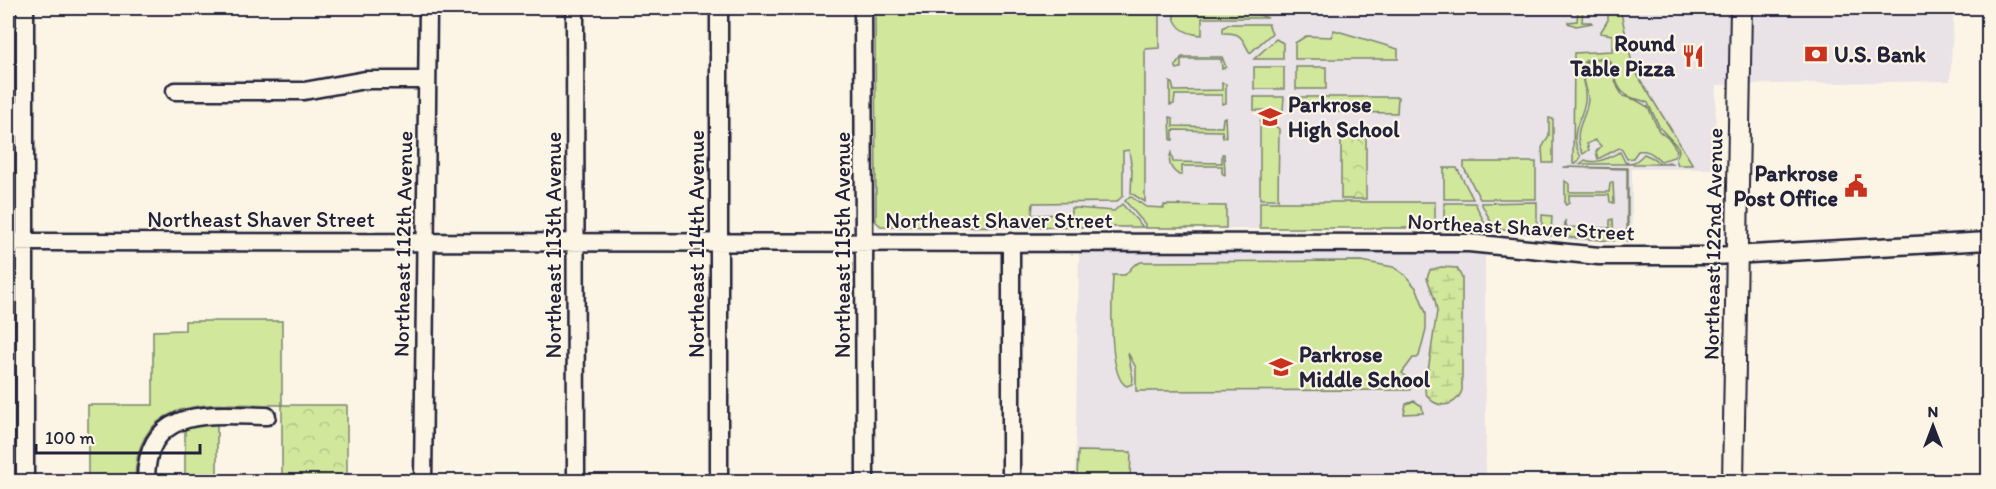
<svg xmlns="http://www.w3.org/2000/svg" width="1996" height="489" font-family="Itim,sans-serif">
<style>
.built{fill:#e9e2e6}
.green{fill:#d0e79c;stroke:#79846c;stroke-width:1.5}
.forest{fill:url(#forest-crowns);stroke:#79846c;stroke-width:1.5}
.wetland{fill:url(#wetland-marsh);stroke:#79846c;stroke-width:1.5}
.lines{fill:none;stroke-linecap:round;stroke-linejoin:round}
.minor-casing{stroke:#22223b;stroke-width:21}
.major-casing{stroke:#22223b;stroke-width:24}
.minor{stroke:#fcf5e5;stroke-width:16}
.major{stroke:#fcf5e5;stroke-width:20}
.labels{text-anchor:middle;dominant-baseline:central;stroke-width:4.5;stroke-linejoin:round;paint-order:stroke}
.poi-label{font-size:22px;font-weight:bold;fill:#22223b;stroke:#fcf5e5;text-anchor:start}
.street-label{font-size:22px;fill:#22223b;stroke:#fcf5e5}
</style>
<defs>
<pattern id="forest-crowns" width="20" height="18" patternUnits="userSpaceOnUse" patternTransform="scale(1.5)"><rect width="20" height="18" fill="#d0e79c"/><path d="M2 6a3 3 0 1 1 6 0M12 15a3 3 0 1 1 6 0" fill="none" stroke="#b2c687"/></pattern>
<pattern id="wetland-marsh" width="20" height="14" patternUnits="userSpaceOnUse" patternTransform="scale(1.5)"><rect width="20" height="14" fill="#d0e79c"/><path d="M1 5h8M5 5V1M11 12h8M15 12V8" fill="none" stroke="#b2c687"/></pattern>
</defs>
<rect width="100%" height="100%" fill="#fcf5e5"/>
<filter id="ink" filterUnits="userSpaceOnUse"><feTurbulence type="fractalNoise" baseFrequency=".0167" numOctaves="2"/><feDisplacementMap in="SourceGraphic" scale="12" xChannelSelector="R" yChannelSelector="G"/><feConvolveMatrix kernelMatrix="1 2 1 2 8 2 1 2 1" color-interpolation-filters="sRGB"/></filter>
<g filter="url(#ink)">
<path class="built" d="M875 8H1954L1950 81 1716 85 1715 169H1632V224L1635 242 1580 241 1488 229H879L877 226Z
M1079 252 1485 253 1486 481 1075 482Z"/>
<path class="green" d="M875 8H1159V48L1145 49V202L1131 193 1132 171 1129 150 1123 151V196L1116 202 1033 203 1032 215 1071 214V208H1076L1114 211 1122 204 1143 227 881 226 876 222Z
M1173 8H1241L1268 18H1202V35C1184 34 1173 27 1173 8Z
M1578 8H1583L1582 22H1591L1592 23 1576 26 1568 23V22L1577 21Z
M1608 8H1620L1633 68 1693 165H1678L1676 159 1679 151 1678 147 1660 128 1648 103C1641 99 1631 99 1625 94 1613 86 1617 66 1606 57L1586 60 1580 67C1581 78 1587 90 1585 101 1582 122 1567 132 1581 157L1576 164H1573L1574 53 1612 51V35L1600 33 1608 20Z
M1229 24H1268L1272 33 1250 53C1242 40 1243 32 1223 33V28Z
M1334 30 1398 49V59H1295V43L1306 36 1331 37Z
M1276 39 1283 43V59H1254Z
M1182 57H1222L1226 67 1222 69 1221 59H1181V68L1177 69 1175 66Z
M1595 59H1605L1608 61 1618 88 1623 96 1636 100 1648 107 1659 131 1670 140 1677 150 1674 157 1661 161C1652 154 1650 150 1638 151L1633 158 1627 159 1622 150 1619 148 1598 159 1596 152 1601 146 1595 140 1587 144 1589 150 1583 154C1570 130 1587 120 1588 99 1588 86 1578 74 1586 62Z
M1254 67H1284V89H1254Z
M1296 67H1326V89H1296Z
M1170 82 1172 83 1174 91 1222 90V83L1226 84V103L1222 104V95H1175L1174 104 1170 105Z
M1254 97H1284L1283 111 1254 110Z
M1294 97H1398L1397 113 1328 112V109L1301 101 1300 104 1294 103 1292 100Z
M1170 117 1173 118V126L1222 127 1223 118 1225 117 1226 137 1223 138 1222 131 1173 130V140H1171Z
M1549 118 1553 119V163H1543L1542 148 1549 135Z
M1260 121H1272L1273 124 1279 129 1278 199H1260Z
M1620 152 1625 162C1633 165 1638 160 1644 154L1653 158 1660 164 1669 162 1673 164H1580L1585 160C1597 165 1609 157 1620 152Z
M1171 153 1173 162 1222 163V154H1224L1225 175 1222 173V166H1182V175H1179C1171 170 1167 162 1171 153Z
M1464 162H1536V199H1480L1464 168Z
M1563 167 1628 168V222L1631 241H1627V169Z
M1444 168H1457L1473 199H1444Z
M1565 181 1569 184V192H1609L1610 184 1613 182 1614 203 1610 202 1609 195H1569V203L1566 205 1565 204Z
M1130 196 1146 207 1164 208V205L1226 206V228H1145V224L1125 201Z
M1260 202H1435V222L1422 228H1260Z
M1537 202V234L1495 229 1481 203Z
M1444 203H1475L1487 228H1457L1444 222Z
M1542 215 1552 216 1551 236 1542 234Z
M1613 219 1614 241 1564 237 1565 220 1567 227 1610 228V220Z
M1361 261 1393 267 1405 275 1417 289 1426 313V329L1419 356 1417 358H1413L1402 373 1410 380V390L1136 391V368L1128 353 1133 378 1132 384 1127 386C1107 378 1112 296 1113 275H1125L1134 265 1141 262Z
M185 321H282V405C218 405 135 390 135 481H88V405H153V331L185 330Z
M1414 401 1422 406 1423 413 1404 414 1406 404Z
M217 423V481L185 482V426Z
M1078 451 1131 452 1130 481H1077Z"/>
<path class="forest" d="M1341 131H1366V199H1341Z
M282 405H347V477H282Z"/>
<path class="wetland" d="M1441 267 1457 268 1462 278V390C1456 409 1432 410 1425 391L1437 311 1435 300 1427 278 1430 270Z"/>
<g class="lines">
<g class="minor-casing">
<path id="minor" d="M25 8V482
M575 8 576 482
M863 8 865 482
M175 91H304L365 80H427
M8 242 1469 243 1599 256H1714L1988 241
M1011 242V482
M146 482C145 404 213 415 267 416
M423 482 428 8
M719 482V8"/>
</g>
<g class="major-casing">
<path id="major" d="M1733 482 1741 8"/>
</g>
<use href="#minor" class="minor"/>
<use href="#major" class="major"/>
</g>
</g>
<defs>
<g id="bank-bare" transform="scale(1.8)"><path d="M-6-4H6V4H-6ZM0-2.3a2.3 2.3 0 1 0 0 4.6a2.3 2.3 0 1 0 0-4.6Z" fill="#c8321e" stroke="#fcf5e5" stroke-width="2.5" paint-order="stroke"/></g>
<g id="restaurant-bare" transform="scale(1.8)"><path d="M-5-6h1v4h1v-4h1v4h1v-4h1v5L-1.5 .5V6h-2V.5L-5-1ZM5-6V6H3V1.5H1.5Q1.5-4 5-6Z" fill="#c8321e" stroke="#fcf5e5" stroke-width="2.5" paint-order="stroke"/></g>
<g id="school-bare" transform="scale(1.8)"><path d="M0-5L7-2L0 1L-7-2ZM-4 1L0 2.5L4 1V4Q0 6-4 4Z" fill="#c8321e" stroke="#fcf5e5" stroke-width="2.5" paint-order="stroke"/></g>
<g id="civic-bare" transform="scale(1.8)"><path d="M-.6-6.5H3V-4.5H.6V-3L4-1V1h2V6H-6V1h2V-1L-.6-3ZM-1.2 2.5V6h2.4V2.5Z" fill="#c8321e" stroke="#fcf5e5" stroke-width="2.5" paint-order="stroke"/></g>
</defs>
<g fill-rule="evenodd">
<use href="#bank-bare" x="1816" y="54"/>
<use href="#restaurant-bare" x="1693" y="56"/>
<use href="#school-bare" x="1270" y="117"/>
<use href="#civic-bare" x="1856" y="186"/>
<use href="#school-bare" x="1281" y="367"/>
</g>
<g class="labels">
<g class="poi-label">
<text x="1675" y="43" text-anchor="end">Round<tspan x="1675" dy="25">Table Pizza</tspan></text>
<text x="1834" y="54">U.S. Bank</text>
<text x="1288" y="104">Parkrose<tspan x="1288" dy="25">High School</tspan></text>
<text x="1838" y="173" text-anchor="end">Parkrose<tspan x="1838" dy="25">Post Office</tspan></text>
<text x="1299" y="354">Parkrose<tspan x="1299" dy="25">Middle School</tspan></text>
</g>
<g class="street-label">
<text x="261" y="219">Northeast Shaver Street</text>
<text x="999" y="220">Northeast Shaver Street</text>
<text transform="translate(1521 227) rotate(3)">Northeast Shaver Street</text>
<text transform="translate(403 244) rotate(-89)">Northeast 112th Avenue</text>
<text transform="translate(696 244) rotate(-90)">Northeast 114th Avenue</text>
<text transform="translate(1713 244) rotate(-89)">Northeast 122nd Avenue</text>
<text transform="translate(553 245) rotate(-90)">Northeast 113th Avenue</text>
<text transform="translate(842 245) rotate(-90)">Northeast 115th Avenue</text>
</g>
</g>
<rect width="1996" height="489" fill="none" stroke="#fcf5e5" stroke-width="30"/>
<rect x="15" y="15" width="1966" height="459" fill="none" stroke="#22223b" stroke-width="2" filter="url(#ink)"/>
<g transform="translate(1933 426)" stroke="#fcf5e5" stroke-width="4.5" paint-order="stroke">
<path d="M0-4.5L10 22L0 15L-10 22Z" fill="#22223b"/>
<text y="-9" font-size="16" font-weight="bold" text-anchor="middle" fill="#22223b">N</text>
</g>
<path d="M36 444v9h164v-9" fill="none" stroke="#22223b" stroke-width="3"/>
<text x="45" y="444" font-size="18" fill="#22223b" stroke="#fcf5e5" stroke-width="4.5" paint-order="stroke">100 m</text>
</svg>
